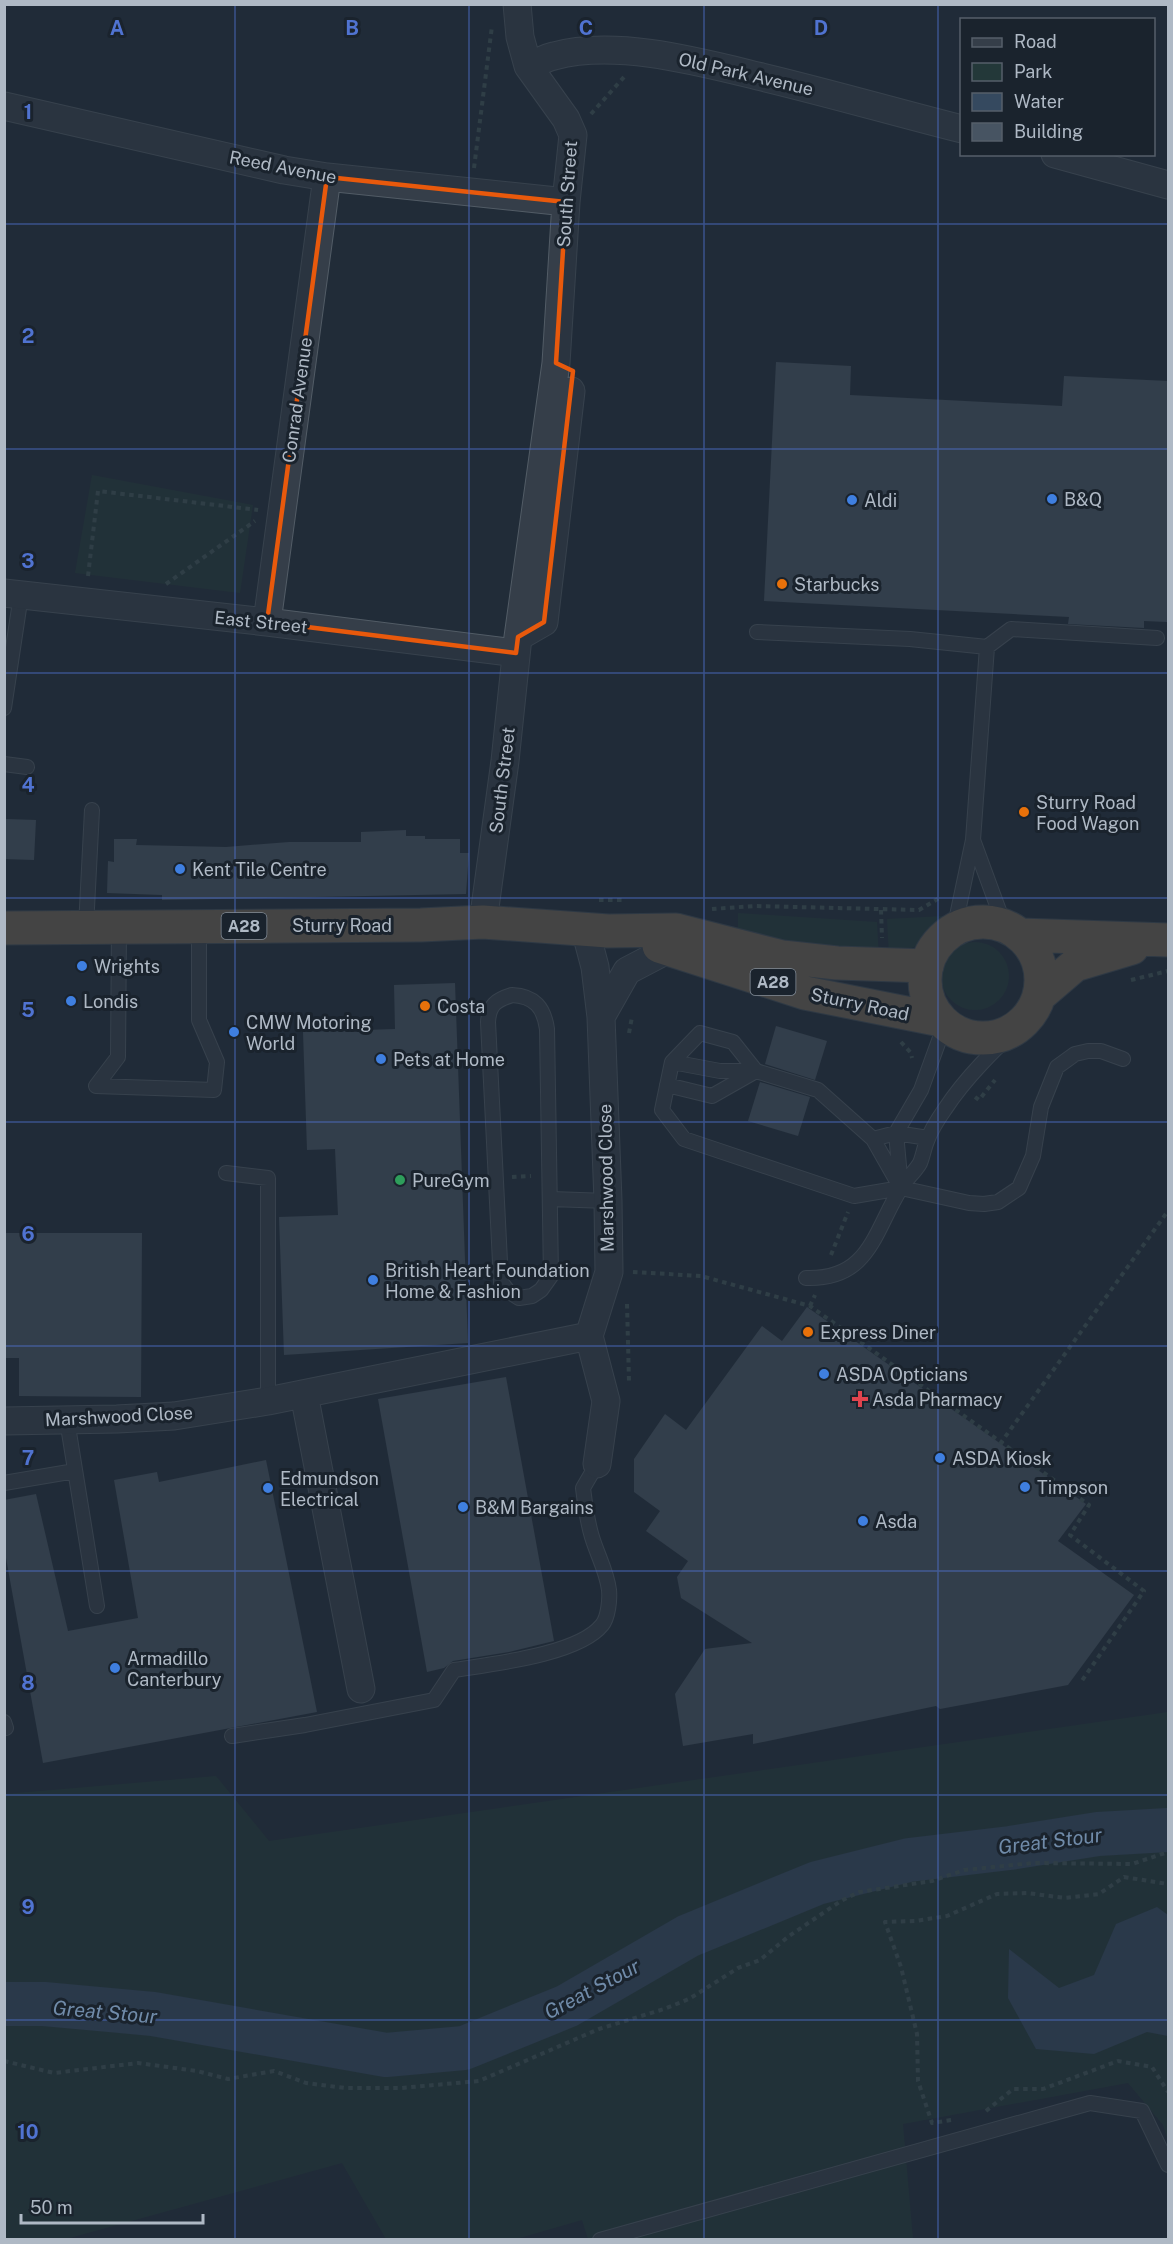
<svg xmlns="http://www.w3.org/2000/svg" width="1173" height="2244" font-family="'Public Sans',sans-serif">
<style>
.green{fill:#233839}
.water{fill:#35495f}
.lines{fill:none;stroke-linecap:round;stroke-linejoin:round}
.river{stroke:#35495f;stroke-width:44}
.building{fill:#475462}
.lane-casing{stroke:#525c66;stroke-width:16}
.street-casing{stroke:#525c66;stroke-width:29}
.highway-casing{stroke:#3f4953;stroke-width:35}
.path{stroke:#415557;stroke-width:4;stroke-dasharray:4.5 4.5;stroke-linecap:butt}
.lane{stroke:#353e49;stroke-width:14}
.street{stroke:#353e49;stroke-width:27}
.highway{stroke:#6f6252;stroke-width:33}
.marked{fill:none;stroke:#e8590c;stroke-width:4.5;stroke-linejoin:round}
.grid{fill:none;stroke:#5073d1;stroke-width:1.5;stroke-opacity:0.55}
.shop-dot{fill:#3f7fe0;stroke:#1a232d;stroke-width:2}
.food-dot{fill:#e8710a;stroke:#1a232d;stroke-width:2}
.leisure-dot{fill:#2e9e5b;stroke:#1a232d;stroke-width:2}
.health-dot{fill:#e0444e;stroke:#1a232d;stroke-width:2}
.labels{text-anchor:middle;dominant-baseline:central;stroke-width:6;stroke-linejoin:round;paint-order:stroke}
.shield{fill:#1a232d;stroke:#828c97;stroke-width:1.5}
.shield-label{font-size:16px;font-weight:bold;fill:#afb9c5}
.street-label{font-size:18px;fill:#afb9c5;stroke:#1a232d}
.poi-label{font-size:18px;fill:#afb9c5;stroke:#1a232d;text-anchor:start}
.water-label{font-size:20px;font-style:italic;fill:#708ba9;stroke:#1a232d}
.grid-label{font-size:20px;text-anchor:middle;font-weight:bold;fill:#5073d1;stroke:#1a232d;stroke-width:6;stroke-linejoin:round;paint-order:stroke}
</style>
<rect width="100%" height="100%" fill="#212c38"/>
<path class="green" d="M92 475 253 505 240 593 75 573Z
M738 913 877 922 879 959 738 932Z
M943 916C934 939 912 951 889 956L887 919Z
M941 976a34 34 0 1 1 68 0a34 34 0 1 1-68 0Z
M1168 1712V2141L1163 2125 1128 2083 903 2124 913 2239H588L582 2220 516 2239H386L342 2163 66 2239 5 2240V1794L216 1776 269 1841Z"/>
<path class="water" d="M1157 1907 1168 1915V2036L1147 2032 1094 2054 1036 2049 1008 1998 1009 1949 1059 1988 1094 1975 1116 1924Z"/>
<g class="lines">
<path class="river" d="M4 2004H44L153 2014 386 2055 464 2048 567 2006 688 1936 817 1883 909 1860 1010 1848 1098 1834 1168 1830"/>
</g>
<path class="building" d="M776 362 851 366 850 395 1062 406 1064 376 1168 381 1167 622 1144 621V628L1068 624 1069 617 764 601Z
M6 819 36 820 34 860 4 859Z
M406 830V836H425V839H460V853H469L466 894 162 900V895L107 893 108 861 114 862V839H137L136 845 226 847 289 842H361V832Z
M455 983 468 1343 284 1355 279 1217 338 1215 335 1149 307 1150 303 1032 395 1029 394 985Z
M776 1026 827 1041 815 1080 765 1064Z
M760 1082 810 1097 798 1136 748 1121Z
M4 1233H142L141 1397 19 1396V1358H4Z
M807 1307 1086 1504 1058 1541 1134 1595 1068 1685 940 1709 936 1706 753 1744V1734L683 1746 675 1694 705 1649 752 1643 681 1598 677 1577 688 1561 646 1531 660 1511 634 1492V1459L665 1414 686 1430 762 1326 782 1341Z
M506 1377 554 1641 509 1652 453 1661 444 1668 427 1672 378 1399Z
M266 1460 317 1712 43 1763 4 1547V1500L36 1494 68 1631 138 1618 114 1480 157 1472 159 1482Z"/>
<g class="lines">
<g class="lane-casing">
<path id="lane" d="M757 632 910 639 987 647 1011 629 1157 638
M4 708 21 595
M4 764 27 767
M973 840 1005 927
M119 926 118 1057 96 1086 214 1090 217 1062 199 1020V926
M86 927 92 810
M954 930 973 840 987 647
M512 995C535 996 544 1008 547 1029L551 1276 541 1290 532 1296 519 1298 508 1291 501 1282 488 1022C489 1005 496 1000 512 995Z
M667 1085 712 1096 756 1071 733 1042 700 1033 672 1062
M928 1138 896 1133 873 1139 818 1090 756 1071H720L672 1062 662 1110 684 1139 854 1196 901 1188 969 1203 984 1204 998 1202 1019 1188 1033 1156 1041 1107 1057 1067 1075 1054 1088 1051H1101L1123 1059
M873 1139 898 1183
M226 1173 268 1178V1401
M901 1188 896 1133 921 1090 945 1024
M551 1199 608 1201
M806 1278C870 1280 874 1231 901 1188 906 1179 915 1172 920 1163 923 1156 924 1148 927 1141 931 1130 938 1119 945 1109 966 1077 996 1048 1024 1022
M67 1420 97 1606
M4 1483 75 1471
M4 1722 6 1728
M232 1736 305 1725 434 1700 454 1670C491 1664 578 1655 602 1625 608 1618 610 1600 609 1590 607 1572 597 1554 592 1537 587 1521 585 1504 583 1488L597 1464
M600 2240 1090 2103 1142 2111 1168 2165"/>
</g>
<g class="street-casing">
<path id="street" d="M528 66C537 63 545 58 554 56 616 39 700 62 762 77 829 93 895 112 962 129
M4 106 284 170 327 177 566 202
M1055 154 1168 185
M4 593 267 622 516 653
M267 622 327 177
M518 637 544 622 571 391
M483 922 505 761 518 637 556 363 566 202 573 135 566 119 528 66 520 37 517 4
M585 929 595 967 601 1017 608 1201 609 1272 589 1336 606 1401 597 1464
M601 1017 627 971 669 949
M304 1394 361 1689
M4 1421 117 1419 174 1416 268 1401 589 1336"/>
</g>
<g class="highway-casing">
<path id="highway" d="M925 980a58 58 0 1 1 116 0a58 58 0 1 1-116 0Z
M4 928 421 925 483 922 608 931 676 930 782 957 837 963 927 966
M1020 935 1168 940
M659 946 805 993 941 1020
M1040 995 1075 965 1132 948"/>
</g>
<path class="path" d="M591 114 624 77
M474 168 492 26
M88 576 98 491 258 510
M166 584 255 521
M599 900H624
M712 909 755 906 919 910 941 897
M881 910 882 938
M1131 980 1168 971
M629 1033 632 1017
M901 1042 911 1053 912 1058
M975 1097 979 1100 995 1080
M512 1177 531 1176
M831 1255 848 1212
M633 1272 701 1276 810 1306 1089 1505 1070 1535 1144 1591 1081 1682
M627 1304 629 1381
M810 1306 815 1295
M1000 1444 1168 1211
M4 2061 54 2073 138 2063 197 2071 228 2079 274 2071 306 2083 345 2088H401L479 2081 599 2029 664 2009 689 1999 738 1968 760 1960 789 1936 841 1901 859 1892 932 1881 964 1870 1033 1863 1132 1864 1168 1852
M986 2111 1013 2089H1043L1118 2061 1152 2067 1168 2092
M951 2120 932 2123 918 2081 917 2034 901 1967 885 1922 915 1921 947 1916 997 1894 1027 1893 1065 1898 1099 1894 1124 1877 1168 1884"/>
<use href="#lane" class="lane"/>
<use href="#street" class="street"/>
<use href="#highway" class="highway"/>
</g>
<path d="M0 0H1173V2244H0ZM327 177 566 202 556 363 573 371 544 622 518 637 516 653 267 622Z" fill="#212c38" fill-opacity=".55" fill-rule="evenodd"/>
<path class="marked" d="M327 177 566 202 556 363 573 371 544 622 518 637 516 653 267 622Z"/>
<path class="grid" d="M235 4V2240M469 4V2240M704 4V2240M938 4V2240M4 224H1168M4 449H1168M4 673H1168M4 898H1168M4 1122H1168M4 1346H1168M4 1571H1168M4 1795H1168M4 2020H1168"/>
<g class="shop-dot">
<circle cx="1052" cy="499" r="6"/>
<circle cx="852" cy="500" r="6"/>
<circle cx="180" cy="869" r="6"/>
<circle cx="82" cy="966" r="6"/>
<circle cx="71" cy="1001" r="6"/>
<circle cx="234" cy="1032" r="6"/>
<circle cx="381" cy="1059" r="6"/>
<circle cx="373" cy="1280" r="6"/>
<circle cx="824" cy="1374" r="6"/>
<circle cx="940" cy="1458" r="6"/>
<circle cx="1025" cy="1487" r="6"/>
<circle cx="268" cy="1488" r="6"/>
<circle cx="463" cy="1507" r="6"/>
<circle cx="863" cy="1521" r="6"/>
<circle cx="115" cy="1668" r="6"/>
</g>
<g class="food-dot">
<circle cx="782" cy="584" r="6"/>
<circle cx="1024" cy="812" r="6"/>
<circle cx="425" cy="1006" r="6"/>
<circle cx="808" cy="1332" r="6"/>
</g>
<circle class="leisure-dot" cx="400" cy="1180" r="6"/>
<path class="health-dot" d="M857 1390h6v6h6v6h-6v6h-6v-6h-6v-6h6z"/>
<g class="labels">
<g class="shield">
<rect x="221.5" y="913" width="45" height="26" rx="4.5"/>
<rect x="750.5" y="969" width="45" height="26" rx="4.5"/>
</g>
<g class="shield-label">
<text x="244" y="926">A28</text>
<text x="773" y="982">A28</text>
</g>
<g class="street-label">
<text transform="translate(746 74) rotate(13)">Old Park Avenue</text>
<text transform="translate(283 167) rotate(11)">Reed Avenue</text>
<text transform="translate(567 194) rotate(-86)">South Street</text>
<text transform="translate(297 400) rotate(-82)">Conrad Avenue</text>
<text transform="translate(261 622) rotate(6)">East Street</text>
<text transform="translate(502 780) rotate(-83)">South Street</text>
<text x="342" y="925">Sturry Road</text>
<text transform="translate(860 1004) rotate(12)">Sturry Road</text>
<text transform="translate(606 1178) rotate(-91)">Marshwood Close</text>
<text transform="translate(119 1416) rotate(-3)">Marshwood Close</text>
</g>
<g class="poi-label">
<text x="1064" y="499">B&amp;Q</text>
<text x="864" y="500">Aldi</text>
<text x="794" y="584">Starbucks</text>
<text x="1036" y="802">Sturry Road<tspan x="1036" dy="21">Food Wagon</tspan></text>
<text x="192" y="869">Kent Tile Centre</text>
<text x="94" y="966">Wrights</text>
<text x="83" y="1001">Londis</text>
<text x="437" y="1006">Costa</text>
<text x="246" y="1022">CMW Motoring<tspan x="246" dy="21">World</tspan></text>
<text x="393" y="1059">Pets at Home</text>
<text x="412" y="1180">PureGym</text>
<text x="385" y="1270">British Heart Foundation<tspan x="385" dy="21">Home &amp; Fashion</tspan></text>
<text x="820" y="1332">Express Diner</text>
<text x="836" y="1374">ASDA Opticians</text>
<text x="872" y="1399">Asda Pharmacy</text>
<text x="952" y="1458">ASDA Kiosk</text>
<text x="280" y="1478">Edmundson<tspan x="280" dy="21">Electrical</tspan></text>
<text x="1037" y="1487">Timpson</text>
<text x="475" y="1507">B&amp;M Bargains</text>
<text x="875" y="1521">Asda</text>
<text x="127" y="1658">Armadillo<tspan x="127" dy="21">Canterbury</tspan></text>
</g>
<g class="water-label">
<text transform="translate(1050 1841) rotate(-7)">Great Stour</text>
<text transform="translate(592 1989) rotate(-28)">Great Stour</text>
<text transform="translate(105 2012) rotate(5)">Great Stour</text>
</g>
</g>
<g class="grid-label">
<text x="117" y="35">A</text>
<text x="352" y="35">B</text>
<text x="586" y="35">C</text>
<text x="821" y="35">D</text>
<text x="28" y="119">1</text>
<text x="28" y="343">2</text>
<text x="28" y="568">3</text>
<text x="28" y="792">4</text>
<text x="28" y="1017">5</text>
<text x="28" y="1241">6</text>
<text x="28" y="1465">7</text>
<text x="28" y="1690">8</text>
<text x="28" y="1914">9</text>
<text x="28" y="2139">10</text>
</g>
<rect width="1173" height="2244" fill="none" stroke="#afb9c5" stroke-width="12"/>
<rect x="960" y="18" width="195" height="138" fill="#1a232d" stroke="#565f6a" stroke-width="1.5"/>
<rect x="972" y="38" width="30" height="9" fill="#353e49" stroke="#565f6a" stroke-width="1.5"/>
<text x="1014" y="48" font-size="18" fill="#afb9c5">Road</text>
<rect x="972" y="63" width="30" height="18" fill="#233839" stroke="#565f6a" stroke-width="1.5"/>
<text x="1014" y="78" font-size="18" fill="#afb9c5">Park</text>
<rect x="972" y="93" width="30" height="18" fill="#35495f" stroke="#565f6a" stroke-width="1.5"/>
<text x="1014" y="108" font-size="18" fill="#afb9c5">Water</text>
<rect x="972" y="123" width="30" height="18" fill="#475462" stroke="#565f6a" stroke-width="1.5"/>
<text x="1014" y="138" font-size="18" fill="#afb9c5">Building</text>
<path d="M21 2214v9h182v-9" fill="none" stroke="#afb9c5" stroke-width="3"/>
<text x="30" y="2214" font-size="18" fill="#afb9c5" stroke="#1a232d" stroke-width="4.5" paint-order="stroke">50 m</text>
</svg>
